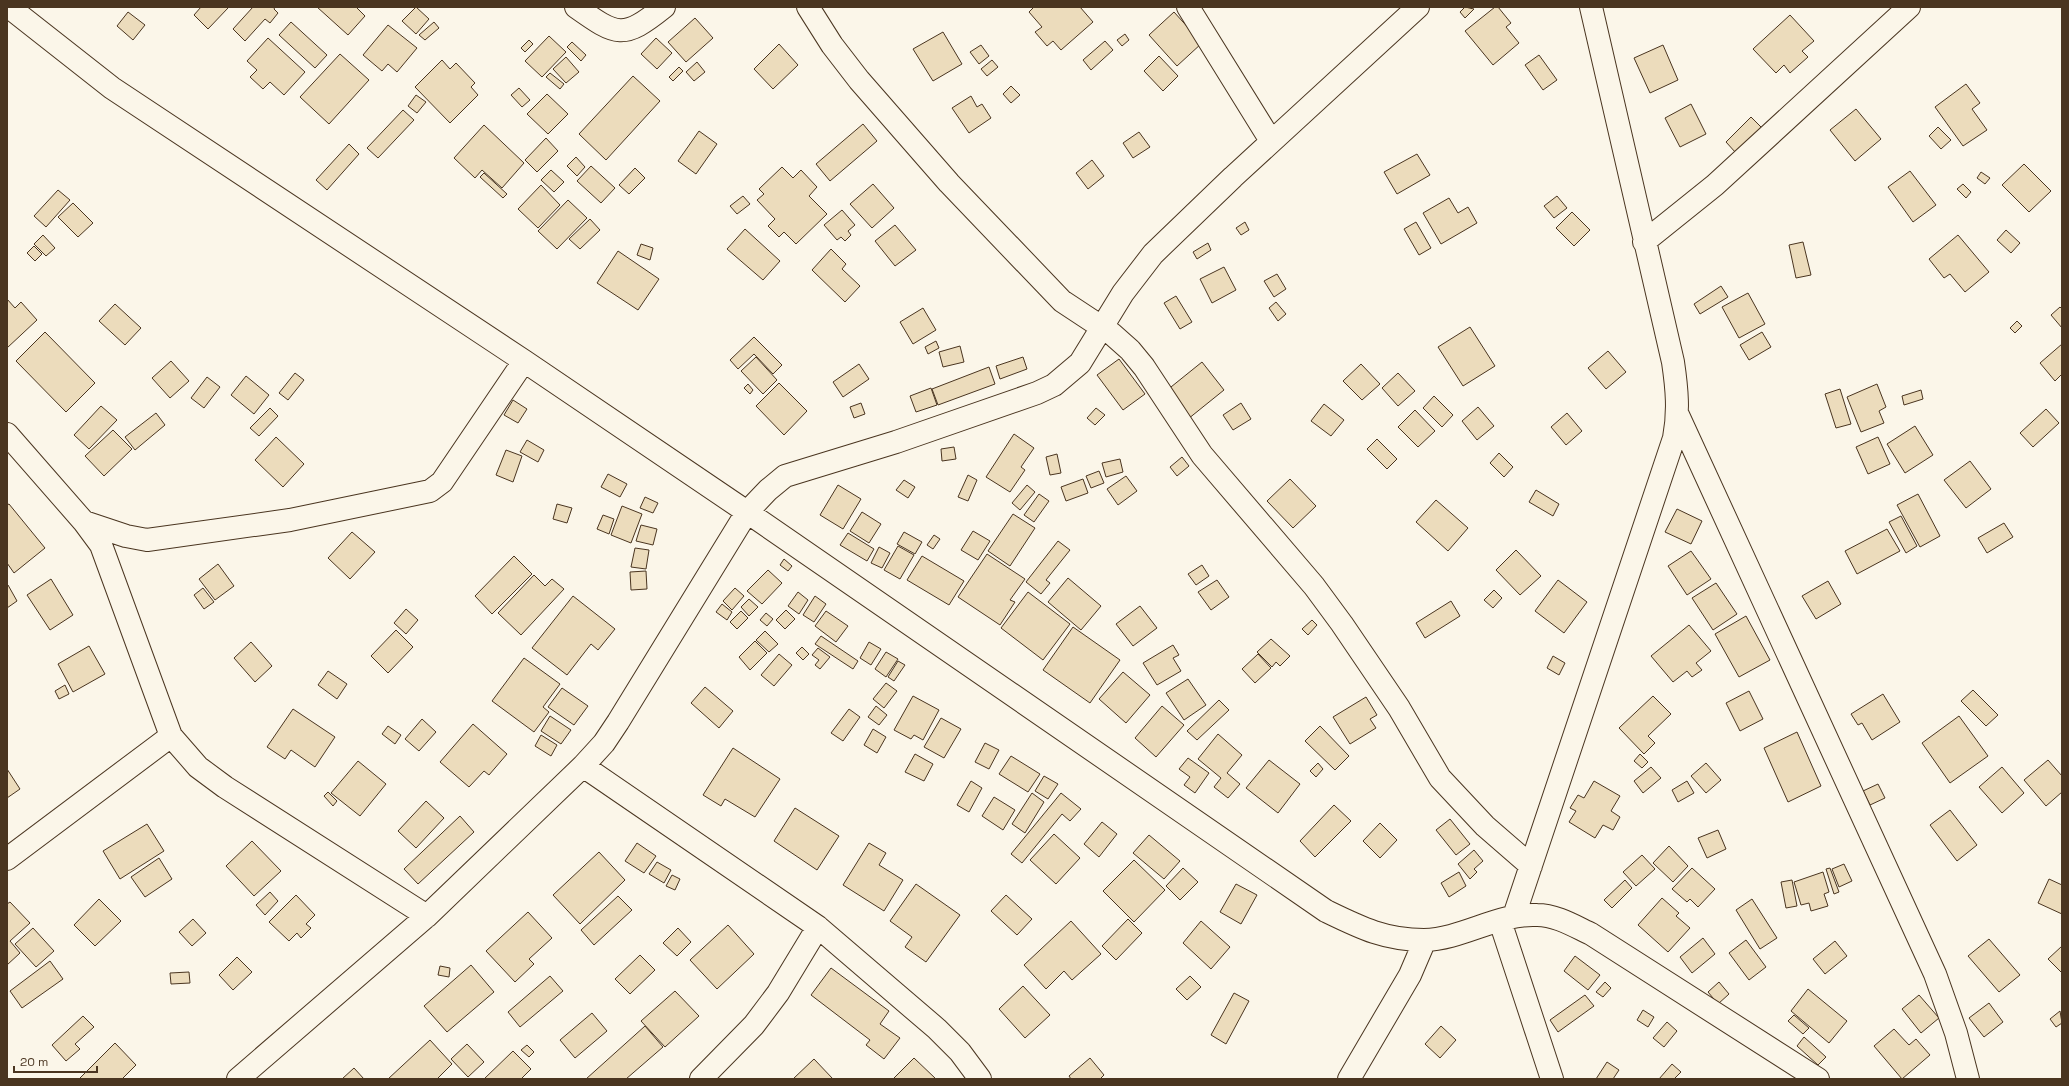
<svg xmlns="http://www.w3.org/2000/svg" width="2069" height="1086" font-family="'Space Grotesk',sans-serif">
<style>
.building{fill:#ecdcbc;stroke:#4a3520}
.lines{fill:none;stroke-linecap:round;stroke-linejoin:round}
.street-casing{stroke:#4a3520;stroke-width:24}
.street{stroke:#fbf6e9;stroke-width:22}
</style>
<rect width="100%" height="100%" fill="#fbf6e9"/>
<path class="building" d="M201 7H227L228 8 208 29 194 15Z
M253 7H275L274 9 278 13 270 23 265 19 245 41 233 29Z
M317 7H356L365 16 348 35Z
M416 7 429 19 416 34 402 21Z
M1034 7H1080L1093 22 1061 50 1053 41 1047 46 1035 32 1042 27 1029 12Z
M1465 7 1474 9 1465 18 1460 12Z
M1495 7H1498L1511 23 1506 27 1519 43 1493 65 1465 31Z
M128 12 145 25 133 40 117 26Z
M1174 12 1202 43 1177 66 1149 35Z
M1790 15 1814 41 1802 51 1808 57 1790 73 1784 65 1776 73 1753 49Z
M695 18 713 38 686 62 668 42Z
M291 22 327 55 315 68 279 35Z
M434 22 439 28 425 40 419 35Z
M388 25 417 48 397 72 388 64 382 71 363 55Z
M943 32 962 64 933 81 913 49Z
M1125 34 1129 40 1122 46 1117 40Z
M549 36 566 52 542 77 525 61Z
M268 38 305 72 284 95 270 82 263 89 250 77 257 70 247 61Z
M656 38 672 53 657 69 641 54Z
M529 40 533 44 525 52 521 48Z
M1105 41 1113 50 1091 70 1083 60Z
M572 42 586 55 581 61 567 47Z
M779 44 798 65 773 89 754 69Z
M981 45 989 56 979 64 970 52Z
M1663 45 1678 80 1650 93 1634 58Z
M340 54 369 80 329 124 300 97Z
M1539 55 1557 80 1543 90 1525 65Z
M1159 56 1178 76 1163 91 1144 71Z
M566 57 579 72 566 83 553 69Z
M442 60 450 69 456 63 475 83 471 87 478 95 450 123 415 87Z
M992 60 998 67 987 76 981 69Z
M697 62 705 72 694 81 686 72Z
M679 67 683 71 673 81 669 77Z
M550 73 564 84 560 89 546 77Z
M633 76 660 101 606 160 579 134Z
M1966 84 1980 103 1972 109 1987 130 1963 146 1935 107Z
M1011 86 1020 95 1011 103 1003 94Z
M519 88 530 100 522 107 511 95Z
M547 94 568 114 548 134 527 114Z
M416 95 426 102 417 113 408 106Z
M971 96 977 107 982 104 991 118 969 133 952 108Z
M1691 104 1706 134 1680 147 1665 118Z
M1856 109 1881 139 1855 161 1830 130Z
M403 110 414 120 378 158 367 148Z
M1751 117 1762 128 1736 153 1726 142Z
M863 124 877 141 830 181 816 164Z
M484 125 524 163 502 188 482 170 475 178 454 158Z
M1938 127 1951 140 1941 149 1929 136Z
M699 131 717 144 696 174 678 161Z
M1139 132 1150 147 1133 158 1123 143Z
M546 138 558 151 537 172 525 160Z
M349 144 359 154 327 190 316 180Z
M1417 154 1430 175 1397 194 1384 172Z
M576 157 585 167 577 176 567 166Z
M1092 160 1104 176 1088 189 1076 173Z
M2024 164 2051 191 2029 212 2002 185Z
M591 166 615 188 601 203 577 181Z
M782 167 793 178 801 170 817 187 809 196 827 214 796 244 784 232 779 237 768 226 775 219 757 200 764 194 759 189Z
M635 168 645 178 629 194 619 185Z
M551 170 564 182 554 192 541 180Z
M1910 171 1936 205 1913 222 1888 187Z
M1981 172 1990 178 1985 184 1977 178Z
M484 173 507 194 503 198 480 177Z
M873 184 894 208 872 228 850 204Z
M1963 184 1971 192 1966 198 1957 189Z
M541 185 560 205 538 228 518 209Z
M58 190 70 200 46 227 34 216Z
M743 196 750 204 737 214 730 206Z
M1557 196 1567 208 1554 218 1544 206Z
M1449 198 1458 213 1468 207 1477 223 1441 244 1423 213Z
M568 200 587 218 557 249 538 231Z
M73 203 93 223 78 237 58 217Z
M842 210 855 225 848 231 851 235 845 241 841 237 837 240 824 225Z
M1572 212 1590 230 1574 246 1556 228Z
M590 219 600 230 580 249 569 239Z
M1245 222 1249 230 1241 235 1236 228Z
M1416 222 1431 248 1419 255 1404 229Z
M895 225 916 250 895 266 875 241Z
M745 229 780 261 763 280 727 249Z
M2006 230 2020 243 2011 253 1997 240Z
M43 235 55 248 46 256 34 244Z
M1958 235 1989 272 1965 292 1950 274 1944 278 1929 259Z
M1803 242 1811 275 1796 278 1789 245Z
M1208 243 1211 250 1197 259 1193 252Z
M641 244 653 248 650 260 637 255Z
M34 246 42 254 35 261 27 253Z
M831 249 846 264 842 269 860 286 845 302 812 270Z
M618 251 659 279 638 310 597 283Z
M1224 267 1236 290 1212 303 1200 279Z
M1277 274 1286 289 1274 297 1264 281Z
M1721 286 1728 297 1700 314 1694 304Z
M1748 293 1765 324 1739 338 1722 307Z
M1176 296 1192 322 1180 329 1164 303Z
M7 299 15 308 21 302 37 320 7 348Z
M1276 302 1286 314 1278 321 1269 308Z
M115 304 141 328 125 345 99 321Z
M2060 307 2062 309V328L2051 315Z
M923 308 936 330 913 344 900 322Z
M2017 321 2022 326 2015 333 2010 328Z
M1470 327 1495 366 1463 386 1438 347Z
M45 332 95 383 66 412 16 361Z
M1762 332 1771 347 1749 360 1740 345Z
M754 337 782 365 773 374 754 354 738 369 730 360Z
M936 341 939 348 928 354 925 347Z
M2062 344V374L2055 381 2040 363Z
M960 346 964 362 943 367 939 352Z
M1608 351 1626 372 1606 389 1588 368Z
M756 357 777 380 763 394 741 371Z
M1023 357 1027 369 1000 379 996 366Z
M1119 359 1145 394 1123 410 1097 375Z
M171 361 189 381 170 398 152 378Z
M1202 362 1224 390 1188 419 1166 391Z
M859 364 869 379 843 397 833 382Z
M1361 364 1380 384 1362 400 1343 381Z
M989 367 995 384 938 405 932 389Z
M295 373 304 380 288 400 279 393Z
M1398 373 1415 391 1398 406 1382 388Z
M246 376 269 395 254 414 231 395Z
M207 377 220 387 204 408 191 398Z
M779 383 807 411 784 435 756 406Z
M748 384 753 390 750 394 744 388Z
M1877 384 1886 407 1879 411 1884 423 1861 432 1847 397Z
M931 388 937 405 916 412 910 396Z
M1840 389 1851 424 1836 428 1825 394Z
M1921 390 1923 399 1904 405 1902 396Z
M1434 396 1453 415 1442 427 1423 408Z
M513 400 527 409 518 423 504 415Z
M861 403 865 414 854 418 850 407Z
M1241 403 1251 419 1233 430 1223 415Z
M1324 404 1344 420 1331 436 1311 421Z
M101 406 117 420 89 449 74 435Z
M1478 407 1494 426 1477 440 1462 421Z
M270 408 278 416 259 436 250 428Z
M1096 408 1105 415 1095 425 1087 418Z
M2046 409 2059 423 2033 447 2020 433Z
M1415 410 1435 431 1418 447 1398 427Z
M156 413 165 425 135 450 125 437Z
M1567 413 1582 431 1566 445 1551 427Z
M1915 426 1933 455 1905 473 1887 444Z
M113 430 132 449 104 476 85 456Z
M1014 434 1034 448 1021 467 1025 470 1010 492 986 477Z
M276 437 304 464 283 487 255 460Z
M1878 437 1890 464 1868 474 1856 447Z
M1377 439 1397 459 1387 469 1367 449Z
M527 440 544 450 538 462 520 452Z
M954 447 956 459 942 461 941 449Z
M506 450 522 456 513 482 496 475Z
M1499 453 1513 467 1504 477 1490 463Z
M1057 454 1061 473 1050 475 1046 457Z
M1182 457 1189 466 1177 476 1170 467Z
M1120 459 1123 472 1106 477 1102 463Z
M1970 461 1991 489 1966 508 1944 480Z
M1099 471 1104 483 1091 488 1086 476Z
M608 474 627 484 620 497 601 487Z
M968 475 977 480 968 501 958 497Z
M1126 476 1137 491 1118 505 1107 489Z
M1083 479 1088 493 1066 501 1061 487Z
M1290 479 1316 506 1293 528 1267 501Z
M904 480 915 487 908 498 896 490Z
M838 485 861 499 843 529 820 515Z
M1027 485 1035 492 1020 510 1012 503Z
M1536 490 1559 504 1553 516 1529 502Z
M1039 494 1049 501 1034 522 1024 515Z
M1918 494 1940 536 1920 547 1897 505Z
M645 497 658 503 653 513 640 508Z
M1436 500 1468 528 1448 551 1416 522Z
M9 504 45 548 14 573 7 563V505Z
M557 504 572 508 567 523 553 519Z
M622 506 642 514 631 543 611 535Z
M1677 509 1702 521 1691 544 1665 532Z
M862 512 881 524 869 543 850 531Z
M1013 514 1035 528 1010 566 988 551Z
M603 515 614 519 609 534 597 529Z
M1901 516 1917 546 1906 553 1889 522Z
M2004 523 2013 537 1987 553 1978 538Z
M641 525 657 529 653 545 636 541Z
M1887 529 1900 551 1857 574 1845 551Z
M973 531 990 541 978 560 961 550Z
M352 532 375 552 350 579 328 558Z
M904 532 922 542 915 554 897 544Z
M848 533 874 549 867 561 840 545Z
M934 535 940 539 933 549 927 545Z
M1058 541 1070 550 1046 580 1050 583 1041 594 1026 582Z
M898 546 914 555 900 579 884 570Z
M879 547 890 553 882 568 871 563Z
M635 548 649 550 646 569 631 567Z
M1516 550 1541 576 1520 595 1496 570Z
M1691 551 1711 579 1687 595 1668 566Z
M987 554 1025 579 1010 600 1015 602 1000 625 958 597Z
M514 556 532 574 492 614 475 596Z
M922 556 964 581 949 605 907 580Z
M784 559 792 566 788 571 780 565Z
M218 564 234 586 215 600 199 579Z
M1202 565 1209 576 1196 585 1188 574Z
M768 570 782 583 762 604 747 591Z
M646 571 647 589 631 590 630 572Z
M534 575 545 586 552 579 564 589 521 635 498 613Z
M1068 578 1101 606 1081 630 1048 602Z
M51 579 73 615 50 630 27 595Z
M1217 580 1229 597 1211 610 1198 592Z
M1558 580 1587 602 1564 633 1535 611Z
M1828 581 1841 604 1816 619 1802 596Z
M1716 583 1737 614 1713 630 1692 598Z
M8 585 17 601 7 608V586Z
M203 588 214 602 204 609 194 595Z
M735 588 744 596 732 610 723 601Z
M1494 590 1502 598 1493 608 1484 600Z
M798 592 808 600 799 614 788 606Z
M1028 592 1070 624 1043 660 1001 628Z
M573 596 615 629 598 650 591 644 567 675 532 648Z
M815 596 826 604 814 622 803 615Z
M749 599 758 607 749 616 741 607Z
M1451 601 1460 616 1425 638 1416 623Z
M722 604 732 612 727 620 716 612Z
M1140 606 1157 628 1133 646 1116 624Z
M406 609 418 620 406 634 394 623Z
M786 610 795 619 785 629 776 620Z
M741 611 748 618 737 629 730 622Z
M826 611 848 626 836 642 815 626Z
M766 613 773 619 767 626 760 620Z
M1746 616 1770 660 1739 677 1715 634Z
M1312 620 1317 625 1308 635 1302 629Z
M1689 625 1711 651 1696 663 1702 670 1692 677 1687 671 1673 682 1651 656Z
M1073 627 1120 660 1090 703 1043 670Z
M396 630 413 647 388 673 371 656Z
M765 631 778 644 769 652 756 640Z
M821 636 858 661 853 669 815 644Z
M1271 639 1290 656 1280 666 1276 662 1272 667 1257 652Z
M755 641 767 653 750 670 739 657Z
M251 642 272 666 255 682 234 658Z
M869 642 881 649 871 665 860 658Z
M1173 645 1179 655 1173 658 1181 671 1157 685 1143 663Z
M89 646 105 674 73 692 58 664Z
M802 647 809 654 803 660 796 653Z
M818 648 830 657 820 669 815 665 819 660 812 655Z
M886 652 898 659 886 677 875 669Z
M779 654 792 665 774 686 761 675Z
M1258 654 1271 668 1255 683 1242 669Z
M1553 656 1565 663 1559 675 1547 668Z
M524 658 560 684 543 707 549 712 534 732 492 701Z
M898 661 905 665 894 681 888 677Z
M328 671 347 684 337 699 318 685Z
M1123 672 1150 695 1126 723 1099 699Z
M1188 679 1206 705 1184 720 1166 693Z
M886 683 897 691 884 708 873 699Z
M65 685 69 694 59 699 55 691Z
M705 687 733 711 719 728 691 703Z
M562 688 588 706 574 725 548 707Z
M1973 690 1998 715 1986 726 1961 701Z
M1749 691 1763 719 1740 731 1726 703Z
M1883 694 1900 722 1872 740 1862 723 1858 725 1851 714Z
M913 696 939 710 923 740 914 735 911 739 894 730Z
M1653 696 1671 714 1648 736 1655 743 1644 754 1619 728Z
M1366 697 1377 715 1370 719 1376 728 1350 744 1333 717Z
M1219 700 1229 710 1197 740 1187 731Z
M876 706 887 715 879 725 868 717Z
M1162 706 1184 725 1156 757 1135 738Z
M293 709 335 737 315 767 291 750 285 759 267 747Z
M849 709 860 717 843 741 831 733Z
M550 716 571 730 561 744 541 731Z
M1959 716 1988 756 1950 783 1922 743Z
M941 718 961 729 944 758 924 747Z
M422 719 436 732 419 751 405 739Z
M473 724 507 754 489 775 484 771 469 787 440 762Z
M388 726 401 735 395 744 382 734Z
M1320 726 1349 756 1335 770 1305 741Z
M873 729 886 737 877 753 864 745Z
M1797 732 1821 786 1788 802 1764 748Z
M1218 734 1242 755 1227 773 1240 784 1228 798 1214 787 1221 778 1198 759Z
M541 735 557 745 551 756 535 746Z
M985 743 999 750 989 769 975 762Z
M733 748 780 779 755 817 725 799 721 806 703 795Z
M915 754 933 764 924 781 905 772Z
M1640 754 1648 762 1642 768 1634 761Z
M1011 756 1040 774 1028 792 999 774Z
M1188 758 1209 773 1195 793 1184 785 1190 777 1179 769Z
M1269 760 1300 784 1278 813 1246 788Z
M2048 760 2062 776V792L2046 806 2024 780Z
M358 761 386 784 360 816 331 793Z
M1318 763 1323 769 1316 777 1310 771Z
M1706 763 1721 780 1706 793 1691 776Z
M1651 767 1661 778 1643 793 1634 781Z
M2002 767 2024 793 2002 813 1979 787Z
M7 769 20 789 7 798Z
M1044 776 1058 784 1048 799 1035 791Z
M971 781 982 788 969 812 957 805Z
M1594 781 1620 796 1611 811 1620 817 1613 830 1603 825 1595 838 1569 822 1576 811 1570 808 1578 795 1584 798Z
M1687 781 1694 793 1678 802 1672 790Z
M1878 784 1885 798 1870 805 1863 791Z
M328 792 337 801 333 806 324 796Z
M1032 793 1044 802 1025 833 1012 824Z
M1061 793 1081 809 1070 821 1062 814 1022 863 1011 854Z
M994 797 1015 810 1003 830 982 816Z
M426 801 444 818 416 848 398 831Z
M1334 805 1351 821 1315 857 1300 841Z
M795 808 839 836 817 870 774 841Z
M1950 810 1977 845 1957 861 1930 825Z
M460 816 474 832 418 884 404 869Z
M1450 819 1470 844 1456 855 1436 830Z
M1102 822 1117 834 1099 857 1084 844Z
M1380 823 1397 840 1380 858 1363 841Z
M147 824 164 851 120 879 103 851Z
M1718 830 1726 849 1707 858 1698 838Z
M1054 834 1080 858 1056 884 1030 860Z
M1149 835 1180 861 1164 879 1133 853Z
M252 841 281 871 254 896 226 866Z
M637 843 656 856 644 873 625 861Z
M869 843 886 853 879 865 903 880 884 911 843 885Z
M1669 846 1688 866 1673 882 1653 863Z
M1474 850 1483 861 1474 869 1477 872 1470 879 1458 864Z
M599 852 625 880 580 924 553 895Z
M1642 855 1655 869 1636 886 1623 872Z
M159 858 172 879 145 897 131 877Z
M1134 860 1165 890 1134 922 1103 891Z
M657 862 671 870 664 883 649 874Z
M1844 864 1852 881 1839 887 1832 869Z
M1183 868 1198 882 1180 900 1166 886Z
M1692 868 1715 889 1698 907 1690 899 1687 902 1672 889Z
M1830 868 1839 892 1834 894 1826 869Z
M1459 872 1466 886 1449 897 1441 883Z
M1823 872 1829 892 1824 894 1828 906 1811 911 1809 903 1801 905 1794 882Z
M672 875 680 879 675 890 666 886Z
M2049 879 2062 885V914L2038 903Z
M1625 880 1632 888 1612 908 1604 900Z
M1792 880 1797 906 1786 908 1781 882Z
M916 884 960 915 926 962 905 947 912 937 890 921Z
M1236 884 1257 895 1241 924 1220 912Z
M270 892 278 901 265 915 256 905Z
M296 895 315 915 306 924 311 928 301 938 297 933 289 941 269 922Z
M1006 895 1032 919 1017 935 991 911Z
M618 896 632 910 594 945 581 930Z
M1662 898 1679 913 1676 916 1690 928 1668 952 1638 925Z
M99 899 121 921 95 946 74 925Z
M1752 899 1777 938 1760 949 1736 910Z
M10 902 30 923 10 941 20 953 7 965V904Z
M528 912 552 938 529 959 534 964 515 982 486 951Z
M193 919 206 933 192 946 179 932Z
M1128 919 1142 933 1116 960 1102 946Z
M1071 921 1101 954 1072 980 1064 971 1046 989 1024 965Z
M1201 921 1230 947 1211 969 1183 943Z
M728 925 754 954 717 989 690 960Z
M33 928 54 951 36 967 15 944Z
M678 928 691 942 677 956 663 943Z
M1703 938 1715 954 1692 973 1680 957Z
M1989 939 2020 975 1999 992 1968 956Z
M1746 940 1766 967 1749 980 1729 953Z
M1835 941 1847 956 1825 974 1813 959Z
M2062 946V973L2048 959Z
M640 955 655 970 630 994 615 979Z
M1575 956 1600 975 1588 990 1564 971Z
M237 957 252 972 233 990 219 975Z
M50 961 63 979 22 1008 10 991Z
M471 965 494 992 447 1032 424 1006Z
M440 966 450 968 449 977 438 975Z
M831 968 889 1011 880 1024 900 1038 884 1059 866 1045 870 1040 811 995Z
M189 972 190 983 171 984 170 973Z
M550 976 563 991 520 1027 508 1012Z
M1190 976 1201 987 1187 1000 1176 989Z
M1605 982 1611 988 1603 997 1596 992Z
M1719 982 1729 994 1718 1004 1708 992Z
M1023 986 1050 1015 1025 1038 999 1009Z
M1808 989 1847 1021 1829 1043 1791 1011Z
M675 991 699 1016 665 1047 641 1021Z
M1234 993 1249 1001 1226 1044 1211 1035Z
M1585 995 1594 1006 1558 1032 1550 1020Z
M1919 995 1939 1018 1921 1033 1902 1009Z
M1989 1003 2003 1022 1984 1037 1969 1018Z
M1643 1010 1654 1017 1648 1027 1637 1020Z
M2060 1011 2062 1023 2056 1027 2050 1019Z
M592 1013 607 1031 575 1058 560 1040Z
M1794 1015 1809 1028 1803 1034 1788 1021Z
M83 1016 94 1027 75 1044 80 1049 66 1061 52 1045Z
M1667 1022 1677 1031 1664 1047 1653 1038Z
M645 1026 663 1047 626 1079H586Z
M1441 1026 1456 1040 1440 1058 1425 1044Z
M1894 1029 1909 1045 1916 1039 1930 1055 1902 1079 1874 1046Z
M1804 1037 1826 1057 1818 1065 1797 1046Z
M430 1040 452 1064 437 1079H388Z
M115 1043 136 1065 122 1079H79Z
M467 1044 484 1062 468 1077 451 1059Z
M527 1045 534 1052 529 1057 521 1050Z
M513 1051 531 1069 521 1079H484Z
M914 1058 936 1079H893Z
M1090 1058 1104 1075 1100 1079H1071L1069 1076Z
M814 1059 833 1079H793Z
M1607 1062 1619 1070 1613 1079H1596Z
M1672 1064 1681 1072 1674 1079H1659Z
M354 1068 364 1079H342Z"/>
<g class="lines">
<g class="street-casing">
<path id="street" d="M9 7 112 88 524 361 747 512 1326 911C1361 928 1385 940 1424 940 1463 939 1498 913 1537 915 1556 915 1574 926 1591 934L1818 1079
M576 7C617 36 623 40 664 7
M808 7 832 45 859 80 949 183 1062 301 1112 334 1130 350 1144 367 1202 455 1314 586 1342 624 1399 708 1440 778 1485 826 1531 866
M1188 7 1271 141
M1644 242 1715 185 1909 7
M1678 415 1935 974 1956 1033 1968 1079
M7 434 84 522 101 545 171 736 198 767 225 787 427 916
M84 522 126 536 147 540 290 520 430 491 442 482 524 361
M583 766 818 927 937 1029 960 1052 980 1079
M7 859 171 736
M1514 916 1674 438C1679 412 1677 389 1673 362L1591 7
M1500 921 1552 1079
M238 1079 427 916 583 766 604 743 618 722 747 512 768 490 785 476 896 442 1037 393 1054 385 1080 363 1123 293 1153 254 1233 177 1418 7
M701 1079 754 1025 778 993 818 927
M1349 1079 1410 975 1425 940"/>
</g>
<use href="#street" class="street"/>
</g>
<rect width="2069" height="1086" fill="none" stroke="#4a3520" stroke-width="16"/>
<path d="M14 1066v6h83v-6" fill="none" stroke="#4a3520" stroke-width="2"/>
<text x="20" y="1066" font-size="12" fill="#4a3520" stroke="#fbf6e9" stroke-width="3" paint-order="stroke">20 m</text>
</svg>
